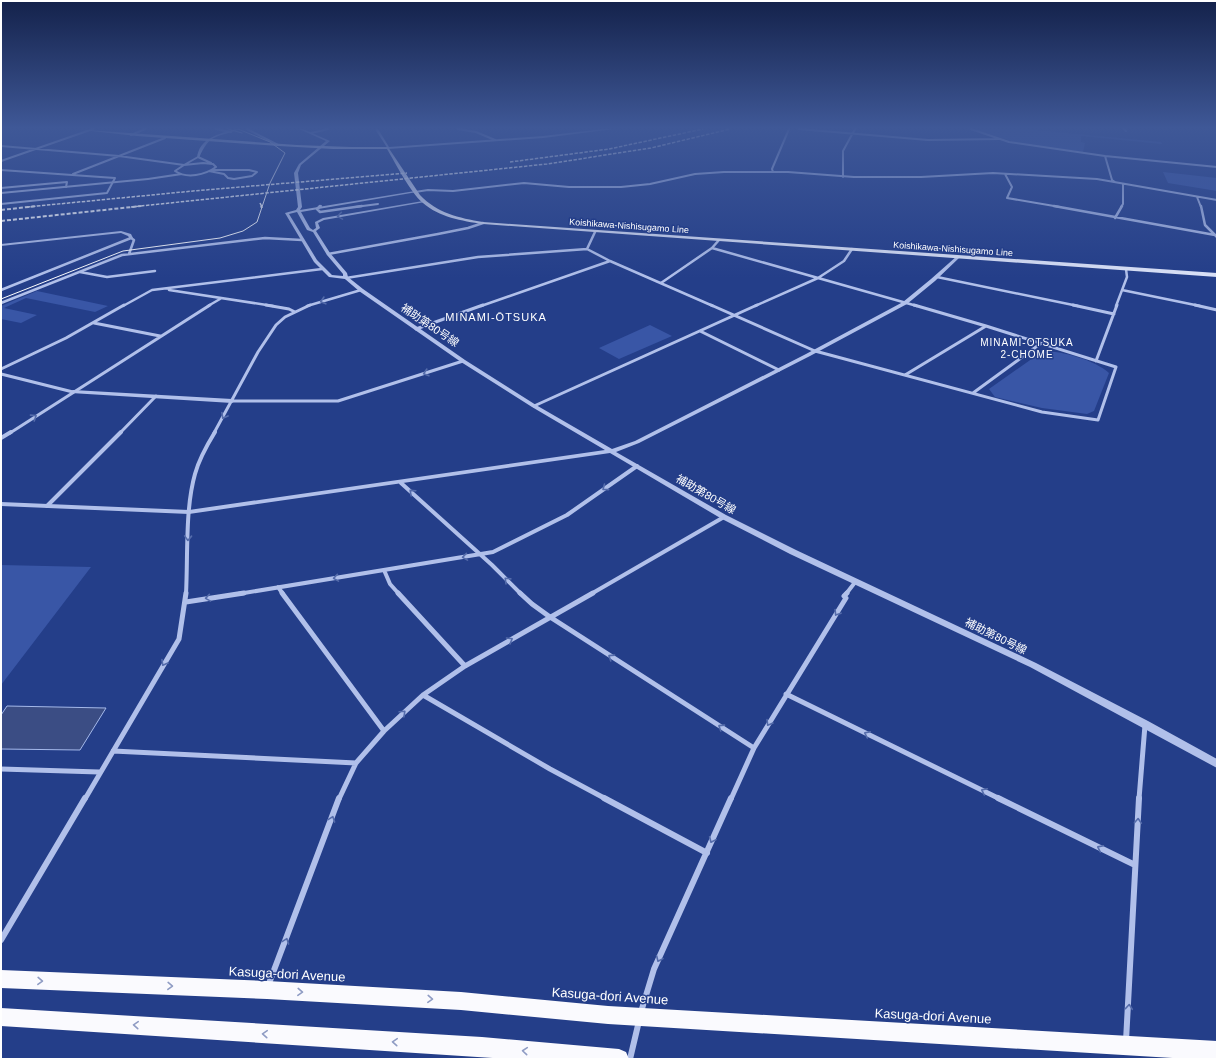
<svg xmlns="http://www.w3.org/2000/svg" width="1218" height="1060" font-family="Arial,'Noto Sans JP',sans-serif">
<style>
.green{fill:#3956a6}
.water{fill:#3b4d84;stroke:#a5b9ea}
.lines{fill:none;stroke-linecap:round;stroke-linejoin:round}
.minor-far5{stroke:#b1c0ea;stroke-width:2}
.minor-far4{stroke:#b1c0ea;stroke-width:2.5}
.minor-far3{stroke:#b1c0ea;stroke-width:3}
.minor-far2{stroke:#b1c0ea;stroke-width:4}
.minor-far1{stroke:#b1c0ea;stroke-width:5}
.minor{stroke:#b1c0ea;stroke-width:6}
.tertiary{fill:#b1c0ea;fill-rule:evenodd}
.secondary{fill:#dce3f8;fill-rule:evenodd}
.trunk{fill:#fafafe;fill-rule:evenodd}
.tram{stroke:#fff;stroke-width:1}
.rail-far1{stroke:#fff;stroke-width:1.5;stroke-dasharray:3.5 1.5;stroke-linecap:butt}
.rail{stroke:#fff;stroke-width:2;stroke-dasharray:4 2;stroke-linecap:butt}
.oneway{stroke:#556cab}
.oneway2{stroke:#8f9cc4}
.labels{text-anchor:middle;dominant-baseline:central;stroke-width:3;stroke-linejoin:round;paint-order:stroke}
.far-street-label{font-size:9px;fill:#fff;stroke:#243e89}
.far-neighbourhood-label{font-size:10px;letter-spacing:1px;fill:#fff;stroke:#243e89}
.far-quarter-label{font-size:11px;letter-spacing:1px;fill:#fff;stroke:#243e89}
.street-label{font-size:11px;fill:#fff;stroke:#243e89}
.near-street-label{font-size:13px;fill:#fff;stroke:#243e89}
</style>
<rect width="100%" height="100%" fill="#243e89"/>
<path class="green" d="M974 129H1025L1161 142 1162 144 1081 136V142L1085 143 1083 152 1017 143Z
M1163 172 1217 178V191L1168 183Z
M37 291 108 306 95 312 26 298 4 308 37 315 21 323 1 319V306Z
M650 325 672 336 619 359 599 348Z
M1043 351C1062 351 1095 360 1109 373L1094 411 1087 414 1042 408 995 397 989 389Z
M1 565 91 567 1 685Z"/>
<path class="water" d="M7 706 106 708 80 750 1 749V715Z"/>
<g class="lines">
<path class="minor-far5" d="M216 129 231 132
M247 129 278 145
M458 129 476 132 495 140
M799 129 928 140 999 139
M971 129 1009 142 1105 156 1112 180 1115 182
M1124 129 1126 131
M311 133 328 129
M131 135 145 129
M1 146 119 156 184 165 198 157 211 163
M1105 156 1217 167
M1 161 93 129
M203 163 213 164 216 167C205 175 187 179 175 171L184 165Z
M1 170 115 178 107 193 1 204
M209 171 224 174 228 178 234 179 252 176 257 172 249 170H213
M773 172 772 169 789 129
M73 174 165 138
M1005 174 1012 187 1007 198 1060 207
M843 177V151L855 129
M1 188 67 182 66 187
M415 192 428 190 453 191 524 183 569 187H621L650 184 695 174 724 172H788L854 177H921L993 173 1097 179 1217 200
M1197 197 1201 207
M319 207 321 206
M355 207 378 204
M1121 207 1123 204V184"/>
<path class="minor-far4" d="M320 206 317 209 320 212 362 206
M1054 206 1215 235
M1201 206 1205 225 1217 237
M1115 218 1122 206
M712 248 917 306
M587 249 595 232
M328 254 438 234 468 228 483 223
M80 272 107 277 155 271
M937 277 1078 306
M346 278 478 257 587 249 610 261 713 306
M661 283 712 248 719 240
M1 290 131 238 134 240 129 254
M169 290 273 306
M1122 290 1200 306
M1 303 122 255 265 238 302 240
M123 306 152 290 322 269
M208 306 220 299
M307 306 361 290
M481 306 610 261
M755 306 818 278 844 261 852 249
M1116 306 1127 277 1126 269"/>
<path class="minor-far3" d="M266 305 289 309 295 312
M711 305 815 351 1042 412 1098 420 1116 367 986 326 914 305
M1073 305 1114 314
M1195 305 1217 310
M94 323 160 336
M416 329 483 305
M700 331 779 370
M1096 361 1117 305
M1 369 66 338 124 305
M1 374 73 392
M905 375 986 326
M973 393 1040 344
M232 401H338L463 361
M534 406 757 305
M10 433 210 305
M120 433 156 396
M214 433 258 352 276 325 285 317 310 305"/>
<path class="minor-far2" d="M1 438 11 432
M401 483 492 565 521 594
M47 506 121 432
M384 570 390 584 399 594
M278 587 283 594
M186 594C188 556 185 509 195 474 199 459 207 445 215 432
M238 594 493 552 567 515 637 466
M591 594 724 517
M846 594 856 581"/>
<path class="minor-far1" d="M282 593 384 731
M398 593 465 666
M520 593 532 604 550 617 754 748
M186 602 244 593
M786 694 1000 799
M423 695 550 769 606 799
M113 751 356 763
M1 769 99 772
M85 799 179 639 186 593
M339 799 356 763 384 731 423 695 465 666 593 593
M731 799 754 748 846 598 844 596 847 593
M1139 799 1145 725"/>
<path class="minor" d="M604 798 707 853
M998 798 1135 865
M1 940 85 798
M268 986 339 798
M641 1012 654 969 731 798
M1126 1041 1139 798
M630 1059 639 1021"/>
<path class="tertiary" d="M235 129H240C218 138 210 132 199 158H197C199 138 219 134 235 129Z
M299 129H303L330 141 301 165 298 173 302 207 300 210 415 191 417 192 301 212 310 228 313 230 316 228 315 222 323 218 423 201 425 202 324 220 318 223 320 228 316 231 330 253 347 273 348 277 363 289 465 360 536 405 612 449 635 441 806 354 903 302 931 279 957 256H959V258L935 281 907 304 810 356 639 443 616 452 726 515 796 550 1036 663 1148 721 1217 759V768L1030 667 790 554 722 519 610 453 189 514 1 506V502L189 510 605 450 532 407 461 362 359 291 345 279 329 277 314 262 285 213 296 210 298 207 294 173 299 164 326 141ZM297 212 307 230 313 232 327 255 343 274V276L332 275 317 260 289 214Z
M375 129H378L389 147 543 136 603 129H614L543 138 388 149Z
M181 173 182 175 148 180 1 194V192L148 178Z
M121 231 131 234 133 238 130 239 128 236 121 233 1 246V244Z
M73 390 232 399 235 401 232 403 71 393V391Z"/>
<path class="secondary" d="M73 129 297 145 351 147H388L420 195C437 213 459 218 483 222L1217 273V277L483 224C462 221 439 217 423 203 410 192 396 164 387 149H333L279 146 137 136Z"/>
<path class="trunk" d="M1 970 267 981 461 992 608 1006 1217 1041V1059H1189L608 1024 461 1010 267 999 1 988Z
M1 1008 482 1037 619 1049 626 1052 629 1059H508L1 1026Z"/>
<path class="tram" d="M228 129 242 133
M1 299 123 251 220 238 243 231 257 222 270 183 285 153 270 142 238 129"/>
<path class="rail-far1" d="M510 162 609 149 703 129
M260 203 262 207
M27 207 193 191 407 173
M131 207 547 164 651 148 730 129"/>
<path class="rail" d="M261 206 262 208
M1 210 37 206
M1 221 141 206"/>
</g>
<defs><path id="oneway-chevron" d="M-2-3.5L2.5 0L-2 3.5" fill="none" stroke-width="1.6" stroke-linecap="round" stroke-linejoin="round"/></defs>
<g class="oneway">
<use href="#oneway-chevron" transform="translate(340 216) rotate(171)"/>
<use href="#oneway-chevron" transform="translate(323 301) rotate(164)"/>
<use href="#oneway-chevron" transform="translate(426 373) rotate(163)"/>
<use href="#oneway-chevron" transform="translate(224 416) rotate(119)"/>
<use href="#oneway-chevron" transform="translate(34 417) rotate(-33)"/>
<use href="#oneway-chevron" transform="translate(605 488) rotate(143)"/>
<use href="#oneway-chevron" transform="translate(412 492) rotate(-138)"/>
<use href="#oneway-chevron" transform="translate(188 538) rotate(92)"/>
<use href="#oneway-chevron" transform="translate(465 557) rotate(171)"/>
<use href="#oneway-chevron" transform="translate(336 578) rotate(171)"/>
<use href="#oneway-chevron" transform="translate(507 580) rotate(-136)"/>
<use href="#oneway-chevron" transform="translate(208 598) rotate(171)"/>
<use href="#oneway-chevron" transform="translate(837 613) rotate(122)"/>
<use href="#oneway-chevron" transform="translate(510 640) rotate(-30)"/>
<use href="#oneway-chevron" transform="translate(611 657) rotate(-147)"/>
<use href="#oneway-chevron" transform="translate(164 663) rotate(120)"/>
<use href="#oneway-chevron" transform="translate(403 713) rotate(-43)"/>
<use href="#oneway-chevron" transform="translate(769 723) rotate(121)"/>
<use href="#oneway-chevron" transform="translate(721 727) rotate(-147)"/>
<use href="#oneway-chevron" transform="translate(867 734) rotate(-154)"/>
<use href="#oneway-chevron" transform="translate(984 791) rotate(-154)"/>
<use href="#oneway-chevron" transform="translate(332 819) rotate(-70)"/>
<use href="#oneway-chevron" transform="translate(1138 821) rotate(-87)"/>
<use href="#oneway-chevron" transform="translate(712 840) rotate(114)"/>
<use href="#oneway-chevron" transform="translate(1100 848) rotate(-154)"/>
<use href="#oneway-chevron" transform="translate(286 941) rotate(-70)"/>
<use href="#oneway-chevron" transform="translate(659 959) rotate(114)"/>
<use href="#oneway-chevron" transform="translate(1129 1007) rotate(-85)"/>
</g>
<g class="oneway2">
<use href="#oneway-chevron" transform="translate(40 981) rotate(2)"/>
<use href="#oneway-chevron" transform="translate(170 986) rotate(2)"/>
<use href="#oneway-chevron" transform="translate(300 992) rotate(3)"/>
<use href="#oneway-chevron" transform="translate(430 999) rotate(3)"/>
<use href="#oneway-chevron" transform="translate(136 1025) rotate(-176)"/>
<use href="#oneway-chevron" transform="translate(265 1034) rotate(-176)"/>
<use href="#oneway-chevron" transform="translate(395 1042) rotate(-176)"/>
<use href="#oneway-chevron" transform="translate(525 1051) rotate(-175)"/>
</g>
<linearGradient id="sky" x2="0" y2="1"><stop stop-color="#14224b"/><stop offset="0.46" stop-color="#3f5897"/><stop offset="1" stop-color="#3f5897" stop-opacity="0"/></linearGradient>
<rect width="1218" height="278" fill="url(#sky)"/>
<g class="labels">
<g class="far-street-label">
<text transform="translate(629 226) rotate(4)">Koishikawa-Nishisugamo Line</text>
<text transform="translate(953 249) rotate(4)">Koishikawa-Nishisugamo Line</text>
</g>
<g class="far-neighbourhood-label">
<text x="1027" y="342">MINAMI-OTSUKA<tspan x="1027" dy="12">2-CHOME</tspan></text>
</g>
<g class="far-quarter-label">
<text x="496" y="317">MINAMI-ŌTSUKA</text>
</g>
<g class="street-label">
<text transform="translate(430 325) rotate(34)">補助第80号線</text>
<text transform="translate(706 494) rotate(30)">補助第80号線</text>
<text transform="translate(996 636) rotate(26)">補助第80号線</text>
</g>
<g class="near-street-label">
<text transform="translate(287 974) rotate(3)">Kasuga-dori Avenue</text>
<text transform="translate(610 996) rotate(4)">Kasuga-dori Avenue</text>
<text transform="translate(933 1016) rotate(3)">Kasuga-dori Avenue</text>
</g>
</g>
<rect width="1218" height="1060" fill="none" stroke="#ffffff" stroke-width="4"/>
</svg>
